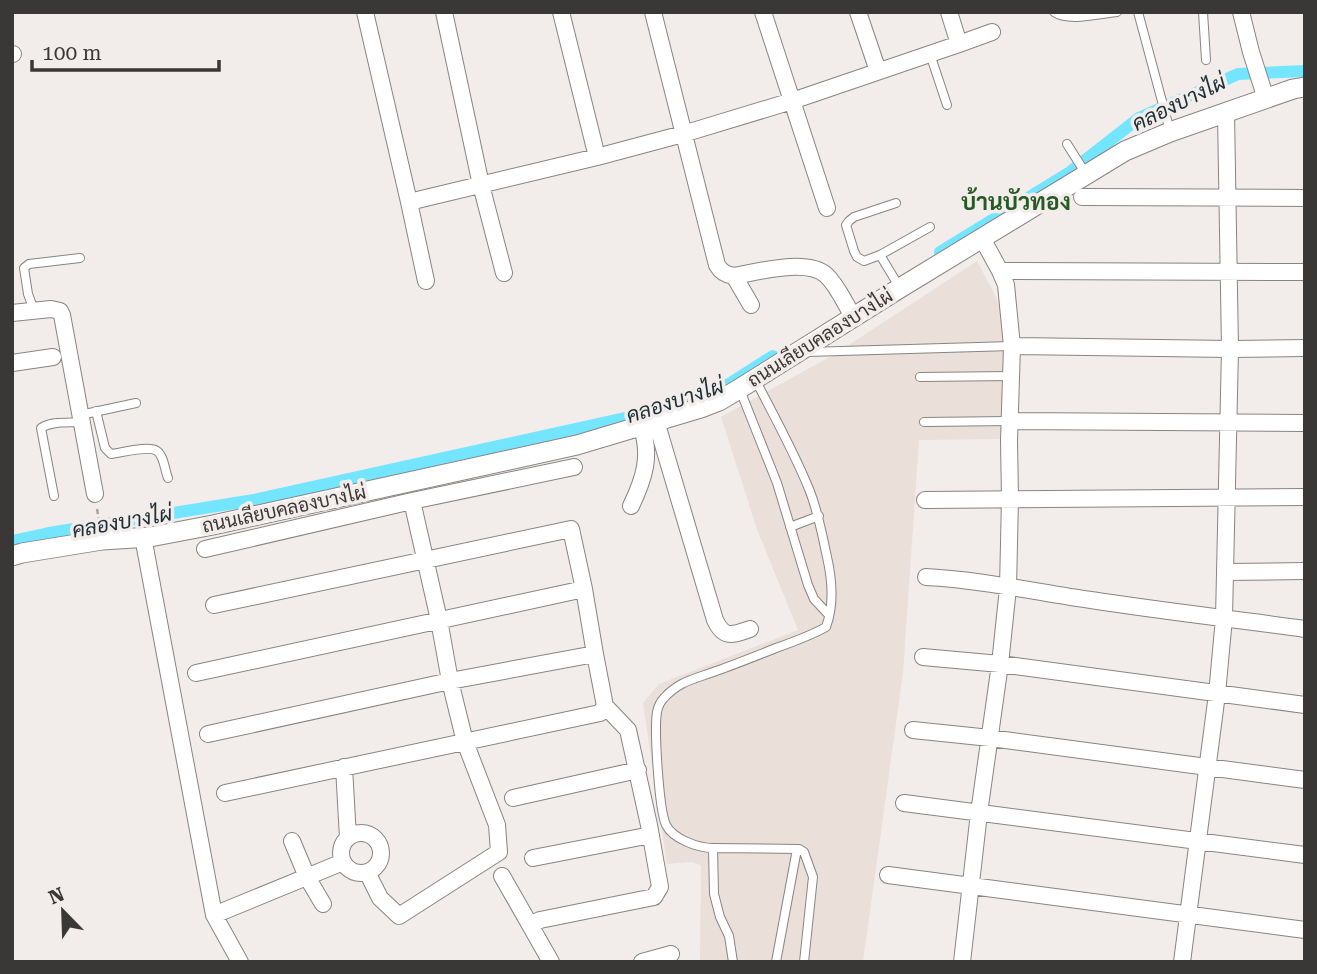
<svg xmlns="http://www.w3.org/2000/svg" width="1317" height="974" font-family="'Roboto Serif',Sarabun,serif">
<style>
.built{fill:#eadfd9}
.lines{fill:none;stroke-linecap:round;stroke-linejoin:round}
.canal{stroke:#74e5fe;stroke-width:12}
.service-casing{stroke:#898482;stroke-width:10}
.minor-casing{stroke:#898482;stroke-width:18}
.tertiary-casing{stroke:#898482;stroke-width:21}
.path{stroke:#a8a4a3;stroke-width:2.5;stroke-dasharray:5 3.5;stroke-linecap:butt}
.service{stroke:#fff;stroke-width:8}
.minor{stroke:#fff;stroke-width:16}
.tertiary{stroke:#fff;stroke-width:19}
.labels{text-anchor:middle;dominant-baseline:central;stroke-width:7;stroke-linejoin:round;paint-order:stroke}
.street-label{font-size:19px;fill:#3a3837;stroke:#f2edeb}
.water-label{font-size:21px;font-style:italic;fill:#1b2f34;stroke:#f2edeb}
.quarter-label{font-size:23px;font-weight:bold;fill:#265924;stroke:#f2edeb}
</style>
<rect width="100%" height="100%" fill="#f2edeb"/>
<path class="built" d="M977 261 995 295 1004 317 1005 439 919 440 903 673 863 962H700L701 865 691 862 667 864 643 703 659 684 798 630 758 532 721 417 835 354Z"/>
<g class="lines">
<path class="canal" d="M940 252 1070 172 1139 118 1238 74 1305 71
M12 541 49 533 254 500 625 418 721 389 773 356"/>
<g class="service-casing">
<path id="service" d="M1054 12C1068 22 1100 14 1117 12
M1138 12 1170 131
M1203 12 1206 60
M930 54 947 105
M1067 144 1086 174
M896 203 854 217 849 221 846 225 854 251 857 257 864 261 880 255 900 288
M880 255 930 227
M34 310 28 294 24 268 29 264 80 258
M807 352 1012 346
M920 377 1011 376
M740 390 777 483 808 585 814 599 828 614
M96 411 105 448 111 454C121 453 149 445 157 451 164 456 165 471 168 478
M80 415 136 403
M924 422 1010 421
M54 496 41 428C52 421 68 423 82 422
M790 527 819 516
M713 848C698 848 673 839 666 825 659 810 654 730 657 712 658 707 660 702 664 698 679 681 695 679 716 671 736 664 756 656 776 648 793 642 810 636 826 627 834 606 832 579 827 557 822 534 818 511 809 489 794 452 774 416 756 381
M733 962 729 936 720 917 714 894 713 848 799 849 804 852 813 877 804 962
M776 962 797 849"/>
</g>
<g class="minor-casing">
<path id="minor" d="M365 12 409 202 426 281
M444 12 481 185 504 273
M561 12 597 157
M653 12 717 265C721 272 726 275 734 276 757 272 807 258 826 275 838 286 845 304 854 318
M763 12 827 208
M858 12 878 71
M1241 12 1251 52 1266 99
M959 44 992 32
M12 54H13
M1082 197 1305 198
M409 202 597 157 683 134 792 101 959 44 949 12
M1000 271 1305 272
M734 276 751 305
M12 313 51 309 60 311 62 315 95 494
M1012 346 1230 349 1305 348
M12 363 53 357
M656 421 715 620C724 639 732 635 750 629
M1010 421 1305 423
M925 500 1305 497
M412 501 574 467
M631 506C644 479 652 455 641 426
M143 537 214 915 240 962
M205 549 412 501 439 620 450 681 465 742 497 825 499 852 399 916 380 898 367 872
M1226 572 1305 571
M926 577C982 580 1036 592 1091 600 1162 611 1234 619 1305 629
M923 657 1000 664 1305 705
M196 673 584 589 571 529 214 605
M913 730 990 738 1305 780
M208 734 450 681 595 654 584 589
M344 767 348 838
M225 793 600 713 605 706 595 654
M513 798 638 770
M904 803 1305 855
M341 853a20 20 0 1 1 40 0a20 20 0 1 1-40 0Z
M292 841 307 877 323 904
M533 858 651 835
M888 875 1305 930
M502 876 530 925 540 920 654 897 660 887 649 825 628 730 605 706
M214 915 343 862
M530 925 551 962
M642 962 671 954
M962 962 979 813 1000 664 1008 588 1010 498 1009 441 1012 346 1006 285 1000 271 982 238
M1182 962 1217 694 1224 618 1230 349 1226 113"/>
</g>
<g class="tertiary-casing">
<path id="tertiary" d="M12 556 22 553 102 540 150 537 213 525 577 445 701 408 719 401 739 389 900 288 1125 151 1170 132 1293 89 1305 87"/>
</g>
<path class="path" d="M97 509 100 526"/>
<use href="#service" class="service"/>
<use href="#minor" class="minor"/>
<use href="#tertiary" class="tertiary"/>
</g>
<g class="labels">
<g class="street-label">
<text transform="translate(820 338) rotate(-32)">ถนนเลียบคลองบางไผ่</text>
<text transform="translate(284 509) rotate(-12)">ถนนเลียบคลองบางไผ่</text>
</g>
<g class="water-label">
<text transform="translate(1179 103) rotate(-26)">คลองบางไผ่</text>
<text transform="translate(675 401) rotate(-18)">คลองบางไผ่</text>
<text transform="translate(122 522) rotate(-10)">คลองบางไผ่</text>
</g>
<g class="quarter-label">
<text x="1016" y="202">บ้านบัวทอง</text>
</g>
</g>
<rect width="1317" height="974" fill="none" stroke="#3a3837" stroke-width="28"/>
<g transform="translate(63 911) rotate(337)" stroke="#f2edeb" stroke-width="5" paint-order="stroke">
<path d="M0-5L12 26L0 18L-12 26Z" fill="#3a3837"/>
<text y="-10" font-size="19" font-weight="bold" text-anchor="middle" fill="#3a3837">N</text>
</g>
<path d="M32 60v10h187v-10" fill="none" stroke="#3a3837" stroke-width="3.5"/>
<text x="42" y="60" font-size="21" fill="#3a3837" stroke="#f2edeb" stroke-width="5" paint-order="stroke">100 m</text>
</svg>
